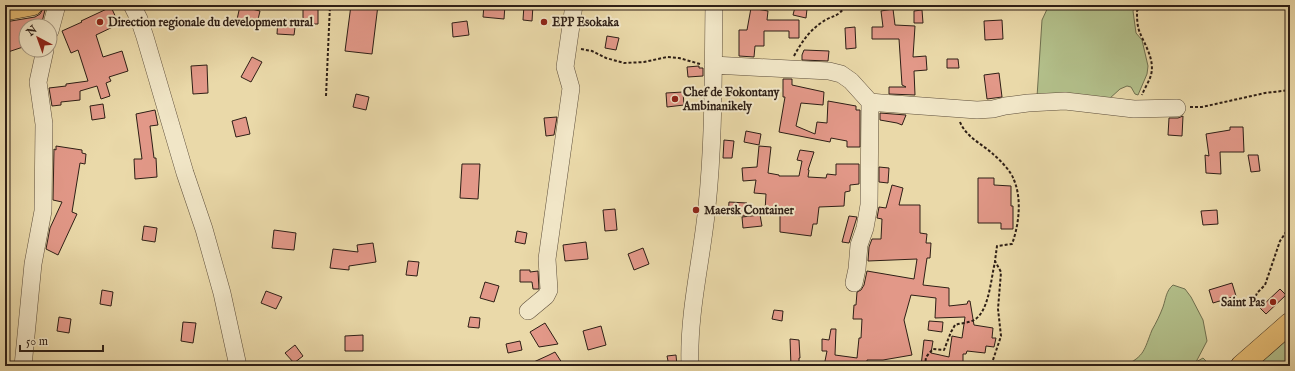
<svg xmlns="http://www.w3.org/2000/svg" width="1295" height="371" font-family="'IM FELL English',serif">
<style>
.green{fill:#b3c08b;stroke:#707050}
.building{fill:#e29888;stroke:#2e1f16}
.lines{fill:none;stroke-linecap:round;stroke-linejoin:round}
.minor-casing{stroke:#5d4e3b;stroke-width:18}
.major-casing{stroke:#2e1f16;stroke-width:22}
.path{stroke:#2e1f16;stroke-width:2;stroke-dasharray:3 2;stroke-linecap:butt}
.minor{stroke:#f1e6c7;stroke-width:17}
.major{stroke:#e5bc74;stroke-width:21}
.poi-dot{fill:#8f2418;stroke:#f1e6c7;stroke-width:1.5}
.labels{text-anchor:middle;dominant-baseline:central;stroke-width:4;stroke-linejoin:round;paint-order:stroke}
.poi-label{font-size:12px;font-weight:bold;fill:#2e1f16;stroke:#f1e6c7;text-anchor:start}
</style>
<rect width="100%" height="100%" fill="#ead9a9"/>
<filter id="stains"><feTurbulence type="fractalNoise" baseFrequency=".005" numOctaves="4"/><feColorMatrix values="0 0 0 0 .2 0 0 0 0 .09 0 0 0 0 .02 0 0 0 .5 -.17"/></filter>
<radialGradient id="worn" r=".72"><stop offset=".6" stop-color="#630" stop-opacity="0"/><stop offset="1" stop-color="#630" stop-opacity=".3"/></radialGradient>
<path class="green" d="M1049 5H1136L1133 11 1136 33 1142 40 1148 66 1147 74 1138 95 1135 94 1131 87 1127 86 1120 89 1109 99 1037 97 1042 20Z
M1173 285 1185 289 1191 297 1203 320 1207 341 1196 362 1203 358 1208 363 1216 366H1124C1145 356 1144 350 1152 330 1156 323 1160 315 1163 307 1166 298 1166 291 1173 285Z
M1290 334V366H1254Z"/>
<path class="building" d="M351 5H378L372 54 345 51Z
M484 5H505L504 19 483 17Z
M524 5H533L532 21 523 20Z
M46 6 41 26H26V46L5 53V22L35 17 40 14 44 7Z
M240 6 260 11 256 28 236 24Z
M111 7 119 24 96 35 103 57 122 51 128 71 109 77 111 81 106 83 110 96 101 99 97 86 80 91V100L61 102V105L52 106 49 88 66 86V84L88 81 78 50 71 53 62 31 82 22 81 21Z
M303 7H318V24H303Z
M795 7 807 9 806 18 793 15Z
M751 8 768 11 767 20H799V38H789V31H764V46H755L754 57 739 56V30H747Z
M893 9 895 25 915 26 913 57 926 56 927 70 914 71 915 95 889 94V87H906L902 85 899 39H872V27H883L881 11Z
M922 10 923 23H914V11Z
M278 19 296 20 294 35 277 34Z
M1002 20 1003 39 985 40 984 21Z
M467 21 469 35 453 37 452 23Z
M855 27 856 48 846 49 845 28Z
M607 36 619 38 616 50 605 48Z
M804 50 829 51 828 61 802 60V55Z
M252 57 262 62 251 82 241 77Z
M947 59H958L959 68H947Z
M207 65 208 93 193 94 191 66Z
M699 66V68H703V76L688 77 687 67Z
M999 73 1002 97 987 99 984 75Z
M783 79H792V85L824 92 823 105 801 103 796 126 815 134 817 122 827 123 828 101 856 106V110H860V147H847V141L831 138 830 142 779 132 785 97H783Z
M683 92 684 105 667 107 666 93Z
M356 94 369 97 366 110 353 107Z
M103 104 105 118 92 120 90 106Z
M155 110 158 125 150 126 154 158H156L157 177 135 179 134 159H142L136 114Z
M880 113 906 115 902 125 897 123 880 120Z
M1183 116 1182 136 1168 135 1169 118H1178Z
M246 117 250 134 236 137 232 121Z
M557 117 554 135 546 136 544 118Z
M1230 127H1243L1244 152H1220L1221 174 1206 173 1205 155 1209 156 1206 134 1230 130Z
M746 131 761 134 759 145 744 142Z
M724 140 734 141 732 158H723Z
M56 146 82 150V153L86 154 85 164 80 163 72 212 77 214 58 255 46 249 50 228 62 202 53 200 54 149 56 150Z
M759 146 771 147 768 173 779 175V176H799L802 161 797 160 800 150 814 152 808 170H809L808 177 826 178 827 174 836 175V164H859V184L850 185V191L845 192 844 206 819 207 817 224H813L811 236 780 232V211H765L766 194 754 193 756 180 743 181 742 168 757 167Z
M1248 155H1258L1260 171 1251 172Z
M462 164H480L478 199 460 198Z
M879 167 889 168 888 183 879 182Z
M978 178H994V185L1011 186V206H1013V229H1001V223H978Z
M892 185 903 188 899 205H920V233L927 234 926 243H931L930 258H927L923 285 949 288V306L967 304 968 301H970L974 325 993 328 992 338H996L994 347 986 346 985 353 967 351 966 354H963V366H921L924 340 933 341 931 353 949 357 952 336 962 338 965 317 935 318 936 298 911 295 904 320 912 355 883 360H867V364H857V366H824L827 351H822V339L829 340 831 329H836L835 355 857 358 859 338H861L862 319H853L854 305H856L857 292 861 290 864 285 867 271 914 279 917 259 868 261 869 247 872 239H881L882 219 877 218 879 207 886 208Z
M729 202 747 203V216L728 215Z
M615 209 617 230 605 231 603 210Z
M1217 210 1218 224 1203 225 1201 211Z
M760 215 762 226 743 228 742 217Z
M849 216 857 217 849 243 842 242Z
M144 226 157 228 155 242 142 240Z
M274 230 296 233 294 250 272 248Z
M517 231 527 233 525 244 515 242Z
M586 242 588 259 565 261 563 245Z
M373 243 376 262 349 266V270L330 268 333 249 358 252 357 245Z
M643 248 649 264 634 270 628 254Z
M408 261 419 262 417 276 406 275Z
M520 270H530V272L538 271 539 289H533L532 282H520Z
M485 282 499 286 494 302 480 298Z
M1232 283 1236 296 1213 303 1209 290Z
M1280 289 1286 295 1266 314 1260 308Z
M102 290 113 292 111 306 100 304Z
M266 291 282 297 276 309 261 303Z
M774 310 783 311 782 321 772 319Z
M59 317 71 319 69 333 57 331Z
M470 317 480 318 479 328 468 327Z
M929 321 943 322 942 332 928 330Z
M183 322 196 323 193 343 181 341Z
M545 323 558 344 539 347 530 332Z
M601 326 606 345 588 350 583 331Z
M363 335V351H345V336Z
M790 339 799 340 800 358H799V366H791Z
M520 341 522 350 508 353 506 344Z
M295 345 303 356 294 363 285 353Z
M555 352 564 366H525L549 355Z
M676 355 677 366H669L667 356Z"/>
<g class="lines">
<g class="minor-casing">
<path id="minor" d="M132 5 139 19 145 37 185 173 204 229 222 293 238 366
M50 31 57 5
M713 65 829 71 841 74 851 81 870 102 881 103 977 110 993 109 1005 106 1028 103 1065 101 1134 109 1177 108
M854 283 857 269 859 245 865 228 869 205 870 102
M528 311 546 296 549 290 547 259 571 88 565 67 574 5
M23 366 33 264 43 211 44 124 38 82 45 50
M690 366C688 312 702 259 707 206 714 139 713 72 714 5"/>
</g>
<g class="major-casing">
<path id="major" d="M5 10 32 5
M1241 366 1290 323"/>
</g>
<path class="path" d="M1141 5 1137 11C1137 18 1137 26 1140 33 1145 45 1155 60 1151 75 1149 82 1144 89 1142 95
M581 49 592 51 606 58 624 63 644 62 667 57 679 58 700 64
M794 56C801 43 809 31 821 23 833 14 837 19 846 5
M326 96 330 5
M1190 107H1202L1265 93 1290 90
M960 122C966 137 982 144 993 154 1000 160 1011 171 1014 180 1022 199 1019 225 1012 244L997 246 995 261 1001 272 998 309 1001 336 991 366
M1254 301 1257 293 1265 285 1280 241 1290 226
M925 366 926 357 933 349 944 350 951 332 955 325C961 323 969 323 974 320 989 312 991 278 995 262"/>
<use href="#minor" class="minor"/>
<use href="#major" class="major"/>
</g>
<g class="poi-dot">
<circle cx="100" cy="22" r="4"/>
<circle cx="544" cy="22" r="4"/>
<circle cx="675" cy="99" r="4"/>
<circle cx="696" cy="210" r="4"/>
<circle cx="1273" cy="302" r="4"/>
</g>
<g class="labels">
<g class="poi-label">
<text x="108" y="22">Direction regionale du development rural</text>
<text x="552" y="22">EPP Esokaka</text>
<text x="683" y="92">Chef de Fokontany<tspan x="683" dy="14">Ambinanikely</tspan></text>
<text x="704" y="210">Maersk Container</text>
<text x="1265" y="302" text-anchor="end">Saint Pas</text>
</g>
</g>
<rect width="1295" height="371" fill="none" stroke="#ead9a9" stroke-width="20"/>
<rect x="6" y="6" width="1283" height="359" fill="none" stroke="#2e1f16" stroke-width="2"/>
<rect x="10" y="10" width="1275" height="351" fill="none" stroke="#2e1f16"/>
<g transform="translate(38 38) rotate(319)"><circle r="19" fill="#f1e6c7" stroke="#a39680"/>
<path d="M0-3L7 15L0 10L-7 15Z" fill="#8f2418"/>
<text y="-6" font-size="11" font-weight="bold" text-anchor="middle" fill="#2e1f16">N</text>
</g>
<path d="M20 345v6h83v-6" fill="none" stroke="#2e1f16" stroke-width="2"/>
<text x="26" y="345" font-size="12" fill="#2e1f16" stroke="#f1e6c7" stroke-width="3" paint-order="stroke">50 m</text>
<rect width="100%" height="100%" filter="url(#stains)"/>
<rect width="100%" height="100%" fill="url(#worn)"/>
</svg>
